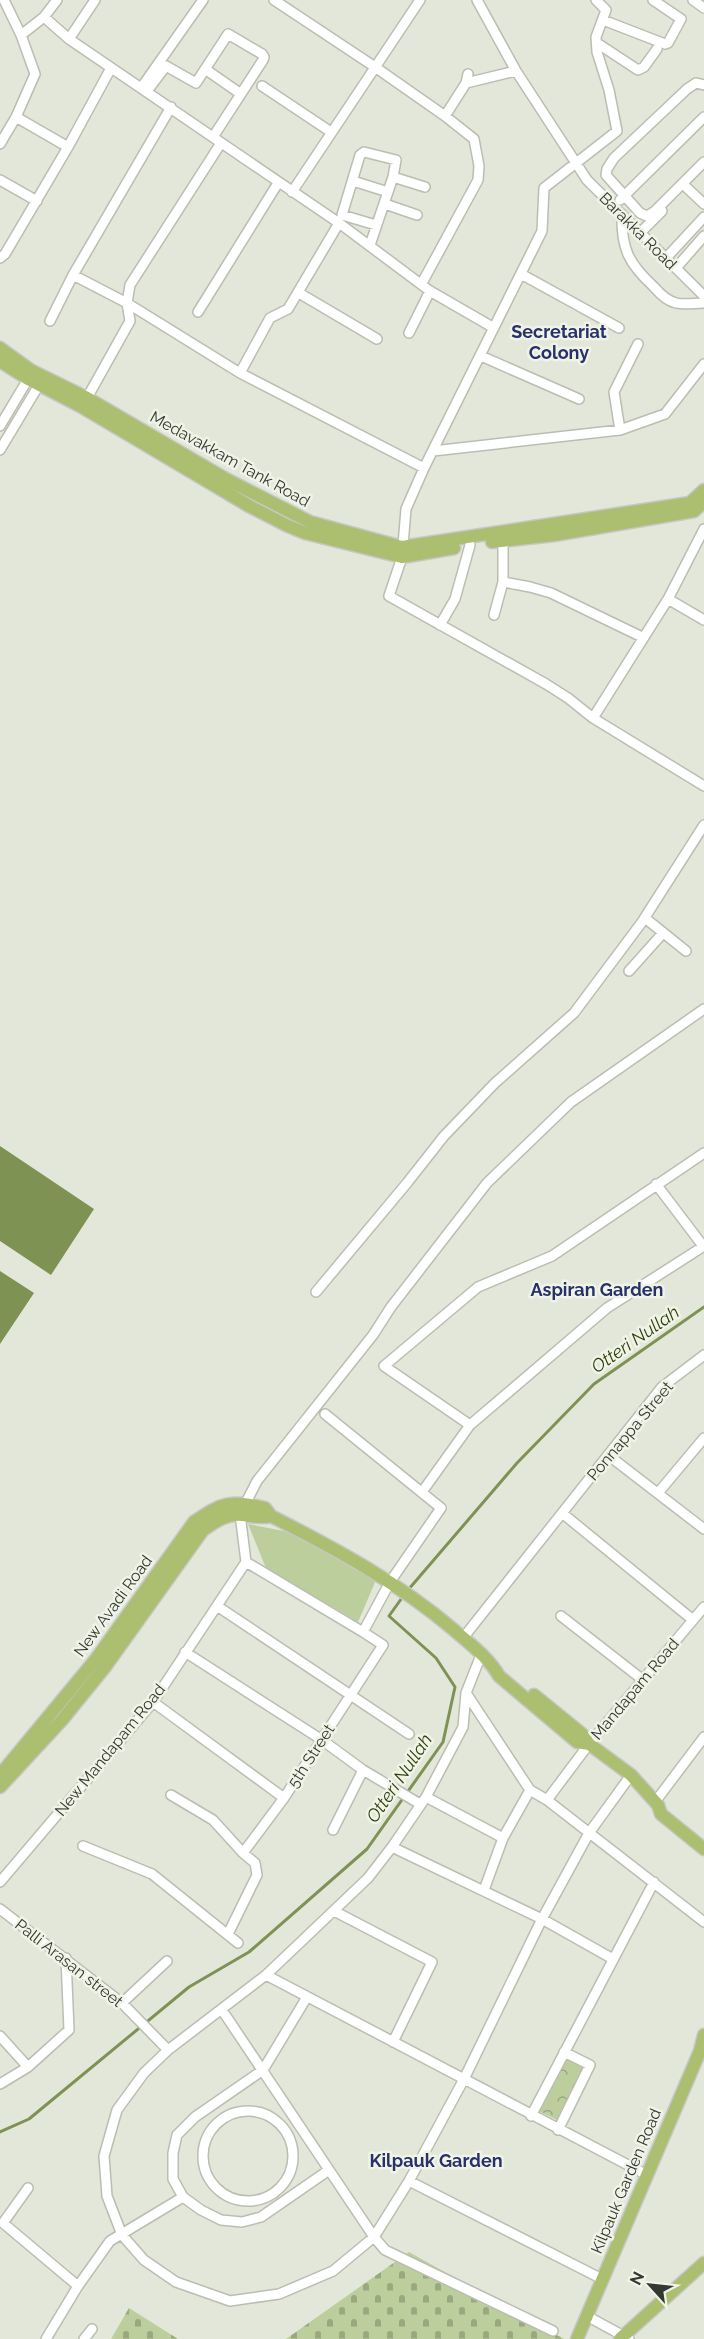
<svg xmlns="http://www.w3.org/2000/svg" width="704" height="2339" font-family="Raleway,sans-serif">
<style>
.cemetery{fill:url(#cemetery-stones)}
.park{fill:url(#park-crowns)}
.garden{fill:#bcce9b}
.water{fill:#7e9253}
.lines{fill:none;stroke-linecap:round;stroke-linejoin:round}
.stream{stroke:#7e9253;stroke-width:3}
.minor-casing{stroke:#babeb2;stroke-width:12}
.major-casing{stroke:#c6c7c6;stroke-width:15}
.minor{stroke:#fff;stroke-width:9}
.major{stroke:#acbf70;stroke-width:12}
.labels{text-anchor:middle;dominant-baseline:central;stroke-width:5;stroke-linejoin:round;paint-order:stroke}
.street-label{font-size:16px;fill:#353732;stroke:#eff4e7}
.neighbourhood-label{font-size:18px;font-weight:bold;fill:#29316b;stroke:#eff4e7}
.water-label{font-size:18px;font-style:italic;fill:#323f0f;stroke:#eff4e7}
</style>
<defs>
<pattern id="cemetery-stones" width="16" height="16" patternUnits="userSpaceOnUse" patternTransform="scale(1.5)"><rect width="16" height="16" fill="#bcce9b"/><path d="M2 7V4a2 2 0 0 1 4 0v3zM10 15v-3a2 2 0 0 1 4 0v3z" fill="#9aa87f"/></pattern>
<pattern id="park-crowns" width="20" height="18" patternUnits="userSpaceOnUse" patternTransform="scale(1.5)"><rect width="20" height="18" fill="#bcce9b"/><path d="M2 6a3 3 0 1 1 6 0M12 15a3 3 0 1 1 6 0" fill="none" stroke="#9aa87f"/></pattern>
</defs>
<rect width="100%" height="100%" fill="#e2e7da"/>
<path class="cemetery" d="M409 2252 564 2339H286Z
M129 2308 178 2339H111Z"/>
<path class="park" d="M566 2057 584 2067 557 2120 539 2111Z"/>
<path class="garden" d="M248 1524 289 1532 376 1580 358 1622 266 1568Z"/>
<path class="water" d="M0 1146 94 1209 51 1275 0 1241Z
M0 1271 34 1293 0 1344Z"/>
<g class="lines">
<path class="stream" d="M408 1590 517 1463 594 1384 704 1307
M0 2132 29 2119 189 1987 249 1952 367 1849 443 1742 455 1687 436 1658 389 1616 404 1595"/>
<g class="minor-casing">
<path id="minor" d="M274 0 375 67 445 116 474 139 479 166 478 180 422 283
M477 0 516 71 587 180 704 296
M596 0 606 10 596 37 597 52 609 90 617 131 544 188 542 231 424 468 406 509 402 557 389 596 546 684 568 698 593 718 704 786
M693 0 704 8
M44 17 69 39 339 223 430 291 494 328
M603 20 665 44 668 43 681 19 653 0
M21 35 44 17 57 0
M69 39 95 0
M597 43 638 70 644 67 657 49
M205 69 241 94
M466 83 516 71
M704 85 696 83 687 89 614 158 607 169 606 175 640 213 647 216 655 211 704 162
M262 86 331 132
M141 88 203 0
M147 91 166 66 196 83 228 34 262 54 264 57 263 60 213 137
M445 116 466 83 468 74
M16 117 68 147
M0 144 16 117 35 74 21 35 4 0
M393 177 425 187
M0 180 37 201
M353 181 388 192
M686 187 704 204
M292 192 420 0
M620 200 704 117
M385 204 417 215
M622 214C621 249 629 264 654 287 660 294 667 301 676 303 684 305 695 303 704 303
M640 233 662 211
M370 245 393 177 396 160 364 152 360 155 342 215 376 225
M0 258 5 254 68 147 111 68
M666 258 704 217
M676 268 704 236
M521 274 619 328
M73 275 127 303 240 373 424 468
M299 293 377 339
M198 312 278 183
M50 321 73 275 171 107
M409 333 430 291
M481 356 579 399
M240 373 270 318 288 309 339 223
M87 398 130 321 127 303 130 285 221 143
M0 426 31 374
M620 430 614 392 638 344
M0 450 42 380
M433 451 620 430 665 414 704 364
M503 582 530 587 551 593 642 637
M668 599 704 620
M494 615 503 582V541
M440 625 455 599 470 545
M593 718 668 599 704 529
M645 918 686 951
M629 971 663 933
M656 1184 703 1246
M316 1292 407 1183 444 1136 495 1083 574 1013 642 922 704 825
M470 1425 384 1366 478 1287 552 1256 704 1153
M608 1455 704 1529
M422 1492 470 1425 607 1308 704 1246
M658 1493 704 1438
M562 1513 693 1620
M246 1562 363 1632
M217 1606 409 1734
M561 1616 643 1680
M463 1638 662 1387 704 1355
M185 1652 322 1740 363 1770 420 1804
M481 1655 466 1693 463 1727 426 1797 392 1847 368 1878 266 1975 168 2050 144 2073 117 2110 104 2156 107 2196 122 2235 144 2260 176 2282 230 2301 279 2294 333 2271 374 2237 409 2181 464 2079 542 1919 589 1833 631 1775
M466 1693 530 1790 547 1800 704 1922
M153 1702 284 1798
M171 1795 213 1820 243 1853
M426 1797 503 1838
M547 1800 589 1744 704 1607
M655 1802 704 1737
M333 1830 363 1770
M83 1846 152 1874 238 1943
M392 1847 542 1919 613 1959
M0 1882 153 1702 246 1562 240 1514 257 1481 373 1335 391 1307 487 1183 571 1102 704 1009
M484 1890 503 1838 530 1790
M0 1909 122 2003 168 2050
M334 1911 432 1962 393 2042
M228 1934 257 1875 255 1863 243 1853 284 1798 383 1645 363 1632 390 1582 441 1508 325 1414
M266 1975 647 2175
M307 1997 263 2070 195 2117 177 2135 173 2153V2179L183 2197 201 2210 221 2220 242 2222 261 2217 329 2170
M122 2003 167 1961
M222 2010 374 2237 385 2250 553 2331
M0 2036 28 2067
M0 2084 28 2067 69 2030 66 1958
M203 2156a45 45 0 1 1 90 0a45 45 0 1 1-90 0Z
M531 2116 654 1882
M558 2130 590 2065 564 2052
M409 2181 602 2279
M28 2188 3 2223 78 2286
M587 2316 629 2339
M46 2339 78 2286 110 2241 183 2197
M84 2339 92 2329"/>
</g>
<g class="major-casing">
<path id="major" d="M0 348 32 371 87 398 224 478 310 522 402 547 690 503 704 490
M0 361 28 379 82 407 249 506 286 525 305 533 402 557 454 548
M492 542 554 535 694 511 704 502
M534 1695 582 1734 589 1744 631 1775 658 1805 661 1814 704 1849
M0 1775 96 1659 194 1522C223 1502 230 1500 265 1508L271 1516C336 1549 399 1583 454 1630 470 1644 489 1658 499 1676L577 1742 589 1744
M0 1787 62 1720 105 1667 203 1530C216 1521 227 1513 243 1515 253 1516 261 1519 271 1516
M577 2339 700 2051 704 2035
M620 2339 704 2263"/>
</g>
<use href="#minor" class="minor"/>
<use href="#major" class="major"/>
</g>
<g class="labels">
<g class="street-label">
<text transform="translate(638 231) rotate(45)">Barakka Road</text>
<text transform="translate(230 459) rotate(29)">Medavakkam Tank Road</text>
<text transform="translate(630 1431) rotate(-50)">Ponnappa Street</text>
<text transform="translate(113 1606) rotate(-54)">New Avadi Road</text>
<text transform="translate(635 1689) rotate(-50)">Mandapam Road</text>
<text transform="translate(110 1750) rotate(-51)">New Mandapam Road</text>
<text transform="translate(311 1756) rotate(-57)">5th Street</text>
<text transform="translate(69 1963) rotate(38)">Palli Arasan street</text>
<text transform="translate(626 2181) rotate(-67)">Kilpauk Garden Road</text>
</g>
<g class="neighbourhood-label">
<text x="559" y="331">Secretariat<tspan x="559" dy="21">Colony</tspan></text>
<text x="597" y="1289">Aspiran Garden</text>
<text x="436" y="2160">Kilpauk Garden</text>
</g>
<g class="water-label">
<text transform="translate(635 1339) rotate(-35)">Otteri Nullah</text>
<text transform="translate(399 1778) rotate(-56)">Otteri Nullah</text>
</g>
</g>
<g transform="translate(650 2285) rotate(297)" stroke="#eff4e7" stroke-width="4.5" paint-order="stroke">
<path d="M0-4.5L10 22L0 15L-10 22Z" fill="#353732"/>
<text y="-9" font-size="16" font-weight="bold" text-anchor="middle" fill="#353732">N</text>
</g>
</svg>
